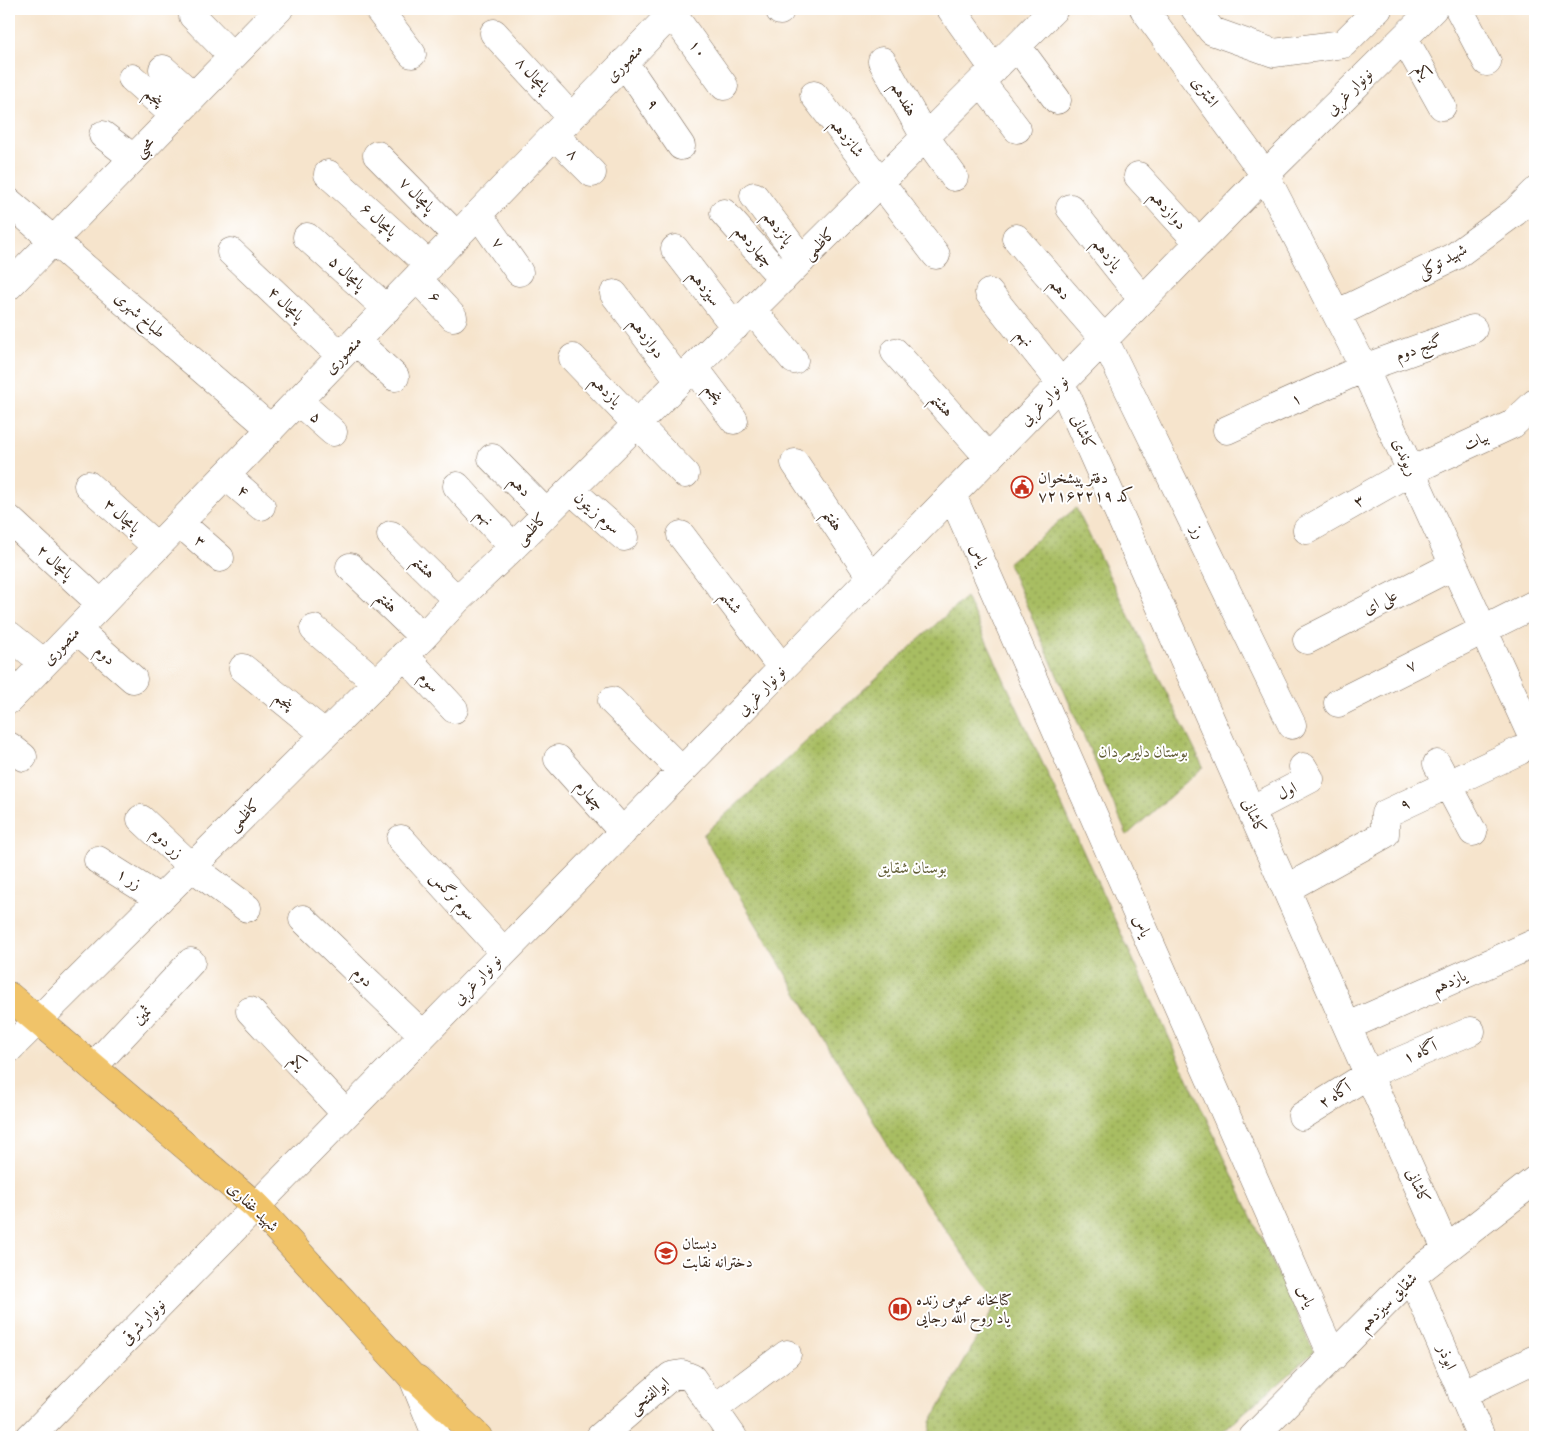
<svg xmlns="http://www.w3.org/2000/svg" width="1544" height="1446" font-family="'IM FELL Double Pica',Amiri,serif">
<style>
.park{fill:url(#park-dots);stroke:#727440}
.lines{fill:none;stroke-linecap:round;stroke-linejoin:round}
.minor-casing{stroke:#7c6b5b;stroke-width:29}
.major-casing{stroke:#7c6b5b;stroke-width:29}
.minor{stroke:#fff;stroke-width:28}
.major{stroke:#f0c369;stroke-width:28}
.labels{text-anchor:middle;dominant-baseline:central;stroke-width:4;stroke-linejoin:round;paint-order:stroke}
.street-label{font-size:16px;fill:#3b2a1e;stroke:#fff}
.poi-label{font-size:16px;fill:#3b2a1e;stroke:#fff;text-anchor:start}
.park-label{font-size:16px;fill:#615d36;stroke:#fff}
</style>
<defs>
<pattern id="park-dots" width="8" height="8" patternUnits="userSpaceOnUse" patternTransform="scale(1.25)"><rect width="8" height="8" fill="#a8bd62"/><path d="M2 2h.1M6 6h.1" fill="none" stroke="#8a9a50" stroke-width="1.8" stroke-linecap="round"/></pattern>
</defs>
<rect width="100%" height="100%" fill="#fff"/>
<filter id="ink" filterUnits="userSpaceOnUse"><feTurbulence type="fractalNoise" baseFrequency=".02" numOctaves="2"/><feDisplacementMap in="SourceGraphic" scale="10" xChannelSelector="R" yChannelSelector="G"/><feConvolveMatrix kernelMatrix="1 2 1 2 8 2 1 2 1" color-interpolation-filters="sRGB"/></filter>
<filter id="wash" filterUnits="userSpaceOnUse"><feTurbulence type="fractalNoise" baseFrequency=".0096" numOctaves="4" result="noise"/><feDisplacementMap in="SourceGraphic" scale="20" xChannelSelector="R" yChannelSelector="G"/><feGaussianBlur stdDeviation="1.12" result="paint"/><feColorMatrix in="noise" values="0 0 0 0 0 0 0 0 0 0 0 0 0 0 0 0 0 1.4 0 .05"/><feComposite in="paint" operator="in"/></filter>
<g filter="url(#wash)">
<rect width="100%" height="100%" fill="#f6e4cc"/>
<path class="park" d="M1076 508 1203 767 1127 835 1008 563Z
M966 597 1314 1352 1216 1437H929L931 1422 997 1302 902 1169 703 835Z"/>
</g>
<g filter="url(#ink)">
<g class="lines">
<g class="minor-casing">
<path id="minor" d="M378 9 412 54
M669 9 724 86
M779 9 780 11
M951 9 994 69
M1144 9 1265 175 1364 368 1535 743
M1195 9 1212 31 1274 53 1343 44 1378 9
M1459 9 1487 62
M193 16 232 56
M494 33 571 117
M1404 38 1442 106
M1017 46 1057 100
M882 61 925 137 954 177
M624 62 681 146
M163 69 193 96
M132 78 175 116
M981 82 1017 129
M814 95 936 255
M103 135 133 158
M554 135 592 173
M377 155 457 236
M328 174 430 266
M1138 176 1199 243
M754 196 802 260
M9 202 271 429
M1070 208 1143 300
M724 213 783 279
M478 214 519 272
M307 237 387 309
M1016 238 1104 339 1292 725
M675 249 735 327
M231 252 341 356
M417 278 453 317
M9 286 279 9
M989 293 1061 383 1446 1249
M614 294 680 381
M752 310 794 360
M1338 313 1455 256 1515 212 1535 192
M356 341 395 377
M895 352 989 458
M573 358 685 474
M694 367 734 420
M298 401 333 432
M1227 430 1364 368 1473 329
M492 458 547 514
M795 463 871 577
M226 476 261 506
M88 485 157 547
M457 486 513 547
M571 490 624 537
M952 495 1333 1357
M9 519 101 604
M180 523 220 558
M1307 530 1411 471 1513 424 1535 403
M391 535 457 600
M681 535 782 668
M350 567 423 637
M314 629 377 683
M77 630 133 679
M9 635 44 663
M1307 640 1454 565
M404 655 454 709
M243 668 325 734
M9 700 676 9
M612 701 682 771
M1338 703 1535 604
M9 746 23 757
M558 759 623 832
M1437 764 1473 832
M1251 810 1310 779 1303 767
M141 819 192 867 247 908
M401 839 504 952
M98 860 160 899
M1286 889 1385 834V814L1519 751
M303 919 423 1035
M250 1011 346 1114
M1362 1020 1535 943
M9 1049 423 637 457 600 513 547 1054 9
M93 1067 191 962
M1302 1116 1369 1074 1471 1031
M1412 1276 1481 1437
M413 1378 437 1437
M1462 1394 1535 1359
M712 1410 787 1354
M30 1437 1265 175 1433 9
M600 1437 671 1376 682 1374 692 1378 733 1437
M1253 1437 1412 1276 1535 1180"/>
</g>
<g class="major-casing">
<path id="major" d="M9 996 256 1206 413 1378 417 1379 478 1437"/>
</g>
<use href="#minor" class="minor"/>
<use href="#major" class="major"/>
</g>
</g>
<defs>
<g id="civic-ring" transform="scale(1.125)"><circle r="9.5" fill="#fff" stroke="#c8321e" stroke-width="1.5"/><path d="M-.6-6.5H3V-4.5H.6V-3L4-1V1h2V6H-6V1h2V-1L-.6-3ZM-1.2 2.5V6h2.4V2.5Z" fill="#c8321e"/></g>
<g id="school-ring" transform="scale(1.125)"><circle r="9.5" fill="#fff" stroke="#c8321e" stroke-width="1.5"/><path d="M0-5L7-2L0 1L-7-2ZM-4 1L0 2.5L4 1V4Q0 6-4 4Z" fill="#c8321e"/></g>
<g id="library-ring" transform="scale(1.125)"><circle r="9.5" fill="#fff" stroke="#c8321e" stroke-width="1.5"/><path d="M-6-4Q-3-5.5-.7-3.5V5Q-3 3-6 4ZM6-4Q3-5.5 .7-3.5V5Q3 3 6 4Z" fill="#c8321e"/></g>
</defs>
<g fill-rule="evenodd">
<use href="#civic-ring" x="1022" y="487"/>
<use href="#school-ring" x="666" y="1253"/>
<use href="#library-ring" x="900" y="1309"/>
</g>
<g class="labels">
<g class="street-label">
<text transform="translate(698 49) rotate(55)">۱۰</text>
<text transform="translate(624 63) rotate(-46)">منصوری</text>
<text transform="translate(1423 72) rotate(60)">یکم</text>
<text transform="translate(533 75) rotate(48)">۸ پامچال</text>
<text transform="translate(1205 92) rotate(54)">اشتری</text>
<text transform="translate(1349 92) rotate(-45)">نونوار غربی</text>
<text transform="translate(154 97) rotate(41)">پنجم</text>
<text transform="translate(904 99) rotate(61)">هفدهم</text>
<text transform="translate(653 104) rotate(56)">۹</text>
<text transform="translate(847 138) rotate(52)">شانزدهم</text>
<text transform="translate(144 147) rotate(-46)">محبی</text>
<text transform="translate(573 154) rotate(46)">۸</text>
<text transform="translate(417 195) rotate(45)">۷ پامچال</text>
<text transform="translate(1168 210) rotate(48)">دوازدهم</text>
<text transform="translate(379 220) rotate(42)">۶ پامچال</text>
<text transform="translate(778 228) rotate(53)">پانزدهم</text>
<text transform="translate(498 243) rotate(55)">۷</text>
<text transform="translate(819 244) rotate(-45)">کاظمی</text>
<text transform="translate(754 246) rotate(48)">چهاردهم</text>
<text transform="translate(1107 254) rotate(51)">یازدهم</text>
<text transform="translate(1442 261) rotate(-29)">شهید توکلی</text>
<text transform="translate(347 273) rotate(42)">۵ پامچال</text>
<text transform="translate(705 288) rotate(53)">سیزدهم</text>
<text transform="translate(1060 289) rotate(49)">دهم</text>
<text transform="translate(435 297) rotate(47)">۶</text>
<text transform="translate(286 304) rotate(43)">پامچال ۴</text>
<text transform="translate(140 315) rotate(41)">طباخ شهری</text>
<text transform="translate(647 338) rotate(53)">دوازدهم</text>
<text transform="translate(1025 338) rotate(51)">نهم</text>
<text transform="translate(1419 348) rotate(-20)">گنج دوم</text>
<text transform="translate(343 355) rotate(-46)">منصوری</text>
<text transform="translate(606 391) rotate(45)">یازدهم</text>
<text transform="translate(714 393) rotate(53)">پنجم</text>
<text transform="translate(1296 399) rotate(-24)">۱</text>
<text transform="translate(1044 401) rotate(-46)">نو نوار غربی</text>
<text transform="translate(942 405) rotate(48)">هشتم</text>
<text transform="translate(316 417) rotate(41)">۵</text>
<text transform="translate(1083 432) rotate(66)">کاشانی</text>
<text transform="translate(1476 441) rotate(-25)">بیات</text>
<text transform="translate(1405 457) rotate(66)">ریوندی</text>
<text transform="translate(520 486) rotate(45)">دهم</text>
<text transform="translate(243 491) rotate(41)">۴</text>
<text transform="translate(1359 501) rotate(-29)">۳</text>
<text transform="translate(597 513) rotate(41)">سوم زیتون</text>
<text transform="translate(122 516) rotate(42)">۳ پامچال</text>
<text transform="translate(485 517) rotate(47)">نهم</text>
<text transform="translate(833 520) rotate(56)">هفتم</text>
<text transform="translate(531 529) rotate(-45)">کاظمی</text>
<text transform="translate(1198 532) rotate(64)">رز</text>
<text transform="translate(200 541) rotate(41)">۳</text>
<text transform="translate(979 555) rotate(66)">یاس</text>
<text transform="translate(55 562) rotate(42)">۲ پامچال</text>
<text transform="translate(424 567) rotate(45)">هشتم</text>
<text transform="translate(387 602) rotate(44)">هفتم</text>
<text transform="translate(731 602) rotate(53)">ششم</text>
<text transform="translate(1380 602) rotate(-27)">علی ای</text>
<text transform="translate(61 646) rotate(-46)">منصوری</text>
<text transform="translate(105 655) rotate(41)">دوم</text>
<text transform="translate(1411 666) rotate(-27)">۷</text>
<text transform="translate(429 682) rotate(47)">سوم</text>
<text transform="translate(761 691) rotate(-46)">نو نوار غربی</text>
<text transform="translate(284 701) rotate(39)">پنجم</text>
<text transform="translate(1287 791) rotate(-27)">اول</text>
<text transform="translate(590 795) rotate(48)">چهارم</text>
<text transform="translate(1405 804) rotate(-26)">۹</text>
<text transform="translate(244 815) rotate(-45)">کاظمی</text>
<text transform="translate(1254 816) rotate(66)">کاشانی</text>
<text transform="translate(167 843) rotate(43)">زر دوم</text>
<text transform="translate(129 879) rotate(32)">زر ۱</text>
<text transform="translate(453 896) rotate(48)">سوم نرگس</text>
<text transform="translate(1142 926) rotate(66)">یاس</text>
<text transform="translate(363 977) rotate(44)">دوم</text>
<text transform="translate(477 980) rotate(-46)">نو نوار غربی</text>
<text transform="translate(1449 982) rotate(-24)">یازدهم</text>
<text transform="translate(142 1015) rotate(-47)">ثمین</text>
<text transform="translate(1420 1052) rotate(-23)">آگاه ۱</text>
<text transform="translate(298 1062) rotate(47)">یکم</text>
<text transform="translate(1335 1095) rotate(-32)">آگاه ۲</text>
<text transform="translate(1418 1186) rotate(66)">کاشانی</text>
<text transform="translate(253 1207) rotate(44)">شهید غفاری</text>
<text transform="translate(1306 1296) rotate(66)">یاس</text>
<text transform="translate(1388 1302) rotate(-45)">شقایق سیزدهم</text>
<text transform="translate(143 1322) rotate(-46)">نونوار شرقی</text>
<text transform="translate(1447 1357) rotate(67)">ابوذر</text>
<text transform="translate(649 1396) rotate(-40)">ابوالفتحی</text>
</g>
<g class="poi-label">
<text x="1038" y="478">دفتر پیشخوان<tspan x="1038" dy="18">کد ۷۲۱۶۲۲۱۹</tspan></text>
<text x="682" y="1244">دبستان<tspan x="682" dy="18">دخترانه نقابت</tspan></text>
<text x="916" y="1300">کتابخانه عمومی زنده<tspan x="916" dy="18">یاد روح الله رجایی</tspan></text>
</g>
<g class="park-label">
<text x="1143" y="752">بوستان دلیرمردان</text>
<text x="912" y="868">بوستان شقایق</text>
</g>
</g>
<rect width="1544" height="1446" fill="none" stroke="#fff" stroke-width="30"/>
</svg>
